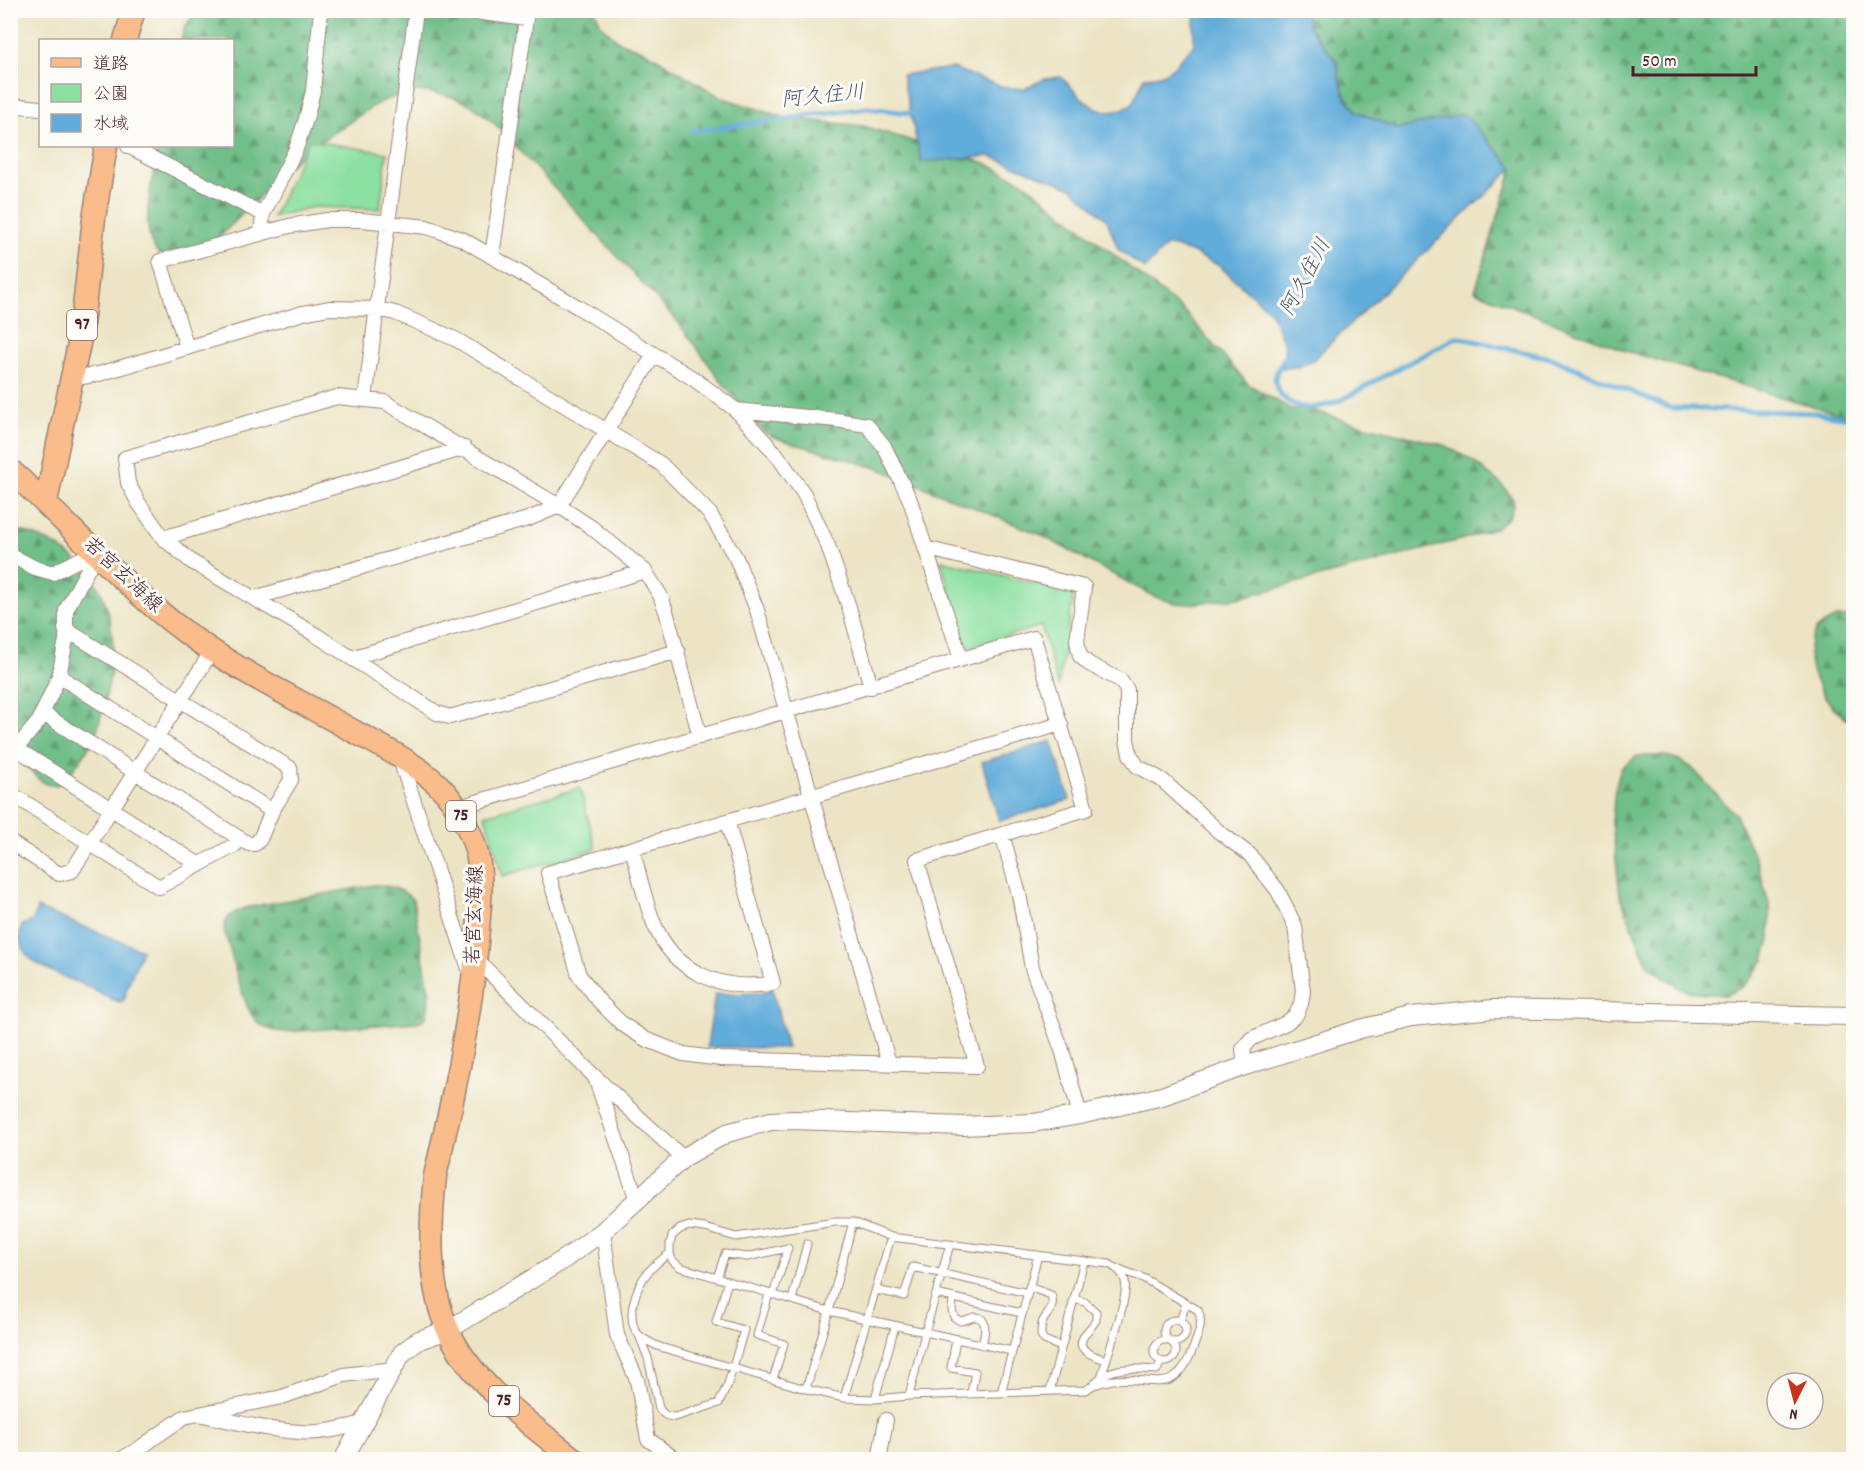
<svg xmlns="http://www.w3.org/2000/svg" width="1864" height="1470" font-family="Dekko,'Klee One',sans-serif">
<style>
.forest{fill:url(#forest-firs);stroke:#5d6e5a;stroke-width:1.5}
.park{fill:#8be0a2;stroke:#6a8066;stroke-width:1.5}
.water{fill:#61acda;stroke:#566682;stroke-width:1.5}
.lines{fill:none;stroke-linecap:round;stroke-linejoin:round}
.stream{stroke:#61acda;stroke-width:5}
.service-casing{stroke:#9b8278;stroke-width:9}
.minor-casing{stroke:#9b8278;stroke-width:16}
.tertiary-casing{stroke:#9b8278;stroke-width:20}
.primary-casing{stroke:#9b8278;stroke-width:25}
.service{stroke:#fff;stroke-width:7}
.minor{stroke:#fff;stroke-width:14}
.tertiary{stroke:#fff;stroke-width:18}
.primary{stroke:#f9bc8a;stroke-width:22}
.labels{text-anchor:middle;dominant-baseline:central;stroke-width:6;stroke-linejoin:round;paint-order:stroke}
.shield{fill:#fdfcf7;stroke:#806168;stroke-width:1.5}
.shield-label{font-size:18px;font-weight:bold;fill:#4a1f2b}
.street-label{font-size:20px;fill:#4a1f2b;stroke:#fdfcf7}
.water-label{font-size:21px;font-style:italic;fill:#535771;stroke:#fdfcf7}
</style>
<defs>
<pattern id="forest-firs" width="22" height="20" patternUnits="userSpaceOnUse" patternTransform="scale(1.5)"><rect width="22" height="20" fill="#70be88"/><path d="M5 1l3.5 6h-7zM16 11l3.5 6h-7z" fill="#5e9a6f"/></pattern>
</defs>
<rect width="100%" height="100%" fill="#fdfcf7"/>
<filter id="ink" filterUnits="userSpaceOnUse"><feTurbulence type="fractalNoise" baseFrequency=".0167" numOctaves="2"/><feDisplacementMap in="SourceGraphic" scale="12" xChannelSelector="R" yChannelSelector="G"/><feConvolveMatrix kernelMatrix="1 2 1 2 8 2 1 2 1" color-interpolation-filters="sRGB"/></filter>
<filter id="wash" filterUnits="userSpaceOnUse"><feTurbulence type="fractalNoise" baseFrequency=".008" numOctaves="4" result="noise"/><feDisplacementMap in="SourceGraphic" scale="24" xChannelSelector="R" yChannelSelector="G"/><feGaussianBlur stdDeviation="1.35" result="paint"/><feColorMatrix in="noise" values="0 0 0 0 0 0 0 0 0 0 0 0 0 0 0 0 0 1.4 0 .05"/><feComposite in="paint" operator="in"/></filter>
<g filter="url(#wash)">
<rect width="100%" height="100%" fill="#ece4c4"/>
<path class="forest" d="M197 11H595L601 25 618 41 647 52 720 97 786 118 863 126 985 163 1023 182 1182 309 1249 385 1291 409 1312 410 1347 421 1444 445 1471 460 1501 484 1513 499 1514 505 1509 516 1498 527 1467 538 1239 598 1189 604 1174 603 1153 596 1039 534 877 468 779 439 763 432 724 385 678 322 495 124 470 104 453 97 434 93 418 91 405 93 378 103 298 157 208 249C193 260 188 262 170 259 131 251 154 173 159 146H232V40H181L185 26Z
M1305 11H1853V418L1626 351 1475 291 1513 168 1464 114 1399 129 1357 112 1345 97 1340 80 1337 62 1309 27Z
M10 528C50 538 76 553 99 588 108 604 114 637 113 655 111 677 101 725 91 744 86 752 80 760 75 767 69 775 62 787 50 785 36 783 21 757 11 748Z
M1837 617H1853V723C1825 708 1795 659 1817 629 1822 624 1831 621 1837 617Z
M1637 756H1665L1677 759 1691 767 1736 815 1758 865 1770 907V939L1764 960 1754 974 1743 987 1725 995 1695 993 1678 987 1647 964 1620 895 1612 822 1615 789 1621 768Z
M375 885C391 886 402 888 413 900L430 996 426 1018 418 1022 285 1032C275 1031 266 1030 258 1023 241 1006 233 954 224 930 225 916 232 914 244 908Z"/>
<path class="park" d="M309 140 387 153 380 209 313 207 273 217Z
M941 560 1074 593 1058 687 1041 626 966 648Z
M580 788 596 849 502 876 485 815Z"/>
<path class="water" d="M1194 11H1305L1309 27 1337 62 1340 80 1345 96 1357 112 1399 129 1464 114 1513 168 1313 360 1299 367 1282 368 1285 345 1270 311 1218 265 1191 252 1167 245 1145 269 1118 249 1107 220 1072 188 990 156 921 162 902 75 952 68 1003 87 1024 89 1044 79 1061 77C1076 91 1092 116 1116 111 1121 110 1128 106 1133 104L1144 77C1174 76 1174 63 1194 45Z
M1052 741 1070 800 999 821 982 762Z
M37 908 142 950 126 990 125 999 120 1002C107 998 98 992 86 986 62 974 8 963 22 925L33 921Z
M772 988 787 1048 707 1047 715 994 763 993Z"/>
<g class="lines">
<path class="stream" d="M692 131 868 108 916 114
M1286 355C1277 369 1269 382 1282 396 1291 405 1303 409 1316 407 1337 405 1357 391 1375 381 1402 366 1430 352 1457 337L1551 358 1670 408 1816 413 1854 419"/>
</g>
</g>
<g filter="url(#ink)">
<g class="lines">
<g class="service-casing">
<path id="service" d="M853 1222 829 1311 1012 1351
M670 1253C662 1259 654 1265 648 1272 636 1287 624 1319 639 1335 644 1340 653 1344 660 1347L806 1389
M717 1278 725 1254 747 1257 788 1248 773 1295
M1029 1287 1051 1295C1055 1306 1050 1311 1044 1319 1041 1323 1041 1329 1041 1335L1044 1340 1061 1347
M876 1290 904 1296 913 1267 1028 1293
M769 1294 757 1335 784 1344 773 1379
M936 1294 1022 1313
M953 1298 952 1310 954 1317 960 1321C965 1321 970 1318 974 1317 990 1316 984 1337 982 1345
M1074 1299 1085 1302 1096 1312V1320C1093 1326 1087 1330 1084 1336 1074 1351 1095 1356 1106 1360
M792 1300 807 1244
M1164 1331a11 11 0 1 1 22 0a11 11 0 1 1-22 0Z
M1180 1321 1186 1304
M639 1335 648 1358 659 1408C663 1415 667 1417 675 1417L719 1403 728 1384 744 1330 716 1322 728 1281
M956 1339 951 1368 975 1372 971 1394
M1154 1351a11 11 0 1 1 22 0a11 11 0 1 1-22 0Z
M1101 1378C1106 1358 1129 1298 1125 1281 1123 1272 1116 1268 1109 1264L891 1237 853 1222H835L736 1237 705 1228 689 1226 680 1229 672 1236 670 1245V1253L672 1260 680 1267 829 1311 806 1389 844 1398 875 1399 909 1396 1086 1390C1092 1387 1095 1382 1100 1378 1117 1365 1137 1369 1157 1370L1161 1362
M1094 1385C1100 1383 1107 1381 1113 1380 1153 1375 1174 1401 1194 1346 1198 1334 1204 1323 1198 1310L1143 1278 1119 1269
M1050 1391 1084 1261
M1001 1393 1038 1255
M909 1396 925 1333 950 1244
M844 1398 891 1237
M875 1399 895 1326"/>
</g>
<g class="minor-casing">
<path id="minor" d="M460 10 526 19 492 256
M10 105 40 108
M128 146 263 214
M261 234 263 214 296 149 306 119 313 91 321 10
M187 348 160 261 289 226 327 220H362L427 227 462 239 578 307 694 379 736 410 777 455 804 494 828 546 849 607 871 687
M71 379 99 374 303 313 329 308 378 309 395 313 428 327 457 340 661 464 710 514 736 558 757 610 889 1063
M365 399 416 10
M736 410 836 420 867 425 884 446 910 500 961 659
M163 538 465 448
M925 548 1084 587 1077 641 1080 656 1089 664 1120 680 1127 690V740L1130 754 1137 766 1162 780 1218 831 1250 855 1278 891 1295 926 1303 991 1301 1004 1296 1015 1286 1023 1251 1039 1243 1049 1245 1066
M10 555 35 568 53 573 94 552
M254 598 528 519 559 506 654 355
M65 629 290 768 291 780 272 811 260 839 255 844H249L239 838
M678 651 450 717 437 713 316 635 192 562 163 538 138 502 128 483 125 458 337 397 385 402 559 506 591 527 645 571 660 595 666 611 700 737
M351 658 645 571
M59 676 272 811
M17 749 198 864
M10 756 39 721 59 676 66 640V610L89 567 94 552
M399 756 470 972
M10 793 159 887 235 845 239 838 42 713
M456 808 1034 638 1086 809 917 860 977 1066 721 1059 683 1054 645 1039 622 1024 599 1001 579 975 548 873 1061 724
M1002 834 1019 894 1032 968 1062 1050 1080 1115
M10 842 59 874 72 871 212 651
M632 849C639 873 644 898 653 921 672 972 722 993 773 983L727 821
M476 959 594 1076 683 1158
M596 1080 637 1200
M603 1231 617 1335 637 1380 648 1439 676 1460
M203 1415C235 1422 267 1430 300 1432 321 1434 343 1428 364 1423
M119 1460 134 1452 184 1417 282 1397 344 1375 393 1369
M879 1460 886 1420"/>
</g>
<g class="tertiary-casing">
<path id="tertiary" d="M343 1460 402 1353 419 1340 448 1330 563 1260 603 1231 683 1158 727 1133 771 1121 794 1120 963 1126 1033 1123 1080 1115 1162 1096 1245 1066 1360 1029 1411 1017 1493 1009 1854 1016"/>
</g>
<g class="primary-casing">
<path id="primary" d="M125 40 134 10
M10 470C66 520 114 576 172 622 227 666 293 697 355 732 383 747 423 767 445 792 459 808 472 833 477 854 483 878 480 905 478 930 472 1013 454 1095 435 1176 430 1225 427 1284 448 1330 473 1385 529 1423 575 1460
M46 502 81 334 94 218 106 146"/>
</g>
<use href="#service" class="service"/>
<use href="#minor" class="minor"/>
<use href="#tertiary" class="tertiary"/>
<use href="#primary" class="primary"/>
</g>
</g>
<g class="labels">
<g class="shield">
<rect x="67" y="310" width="30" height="30" rx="4.5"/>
<rect x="446" y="801" width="30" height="30" rx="4.5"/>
<rect x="489" y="1386" width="30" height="30" rx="4.5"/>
</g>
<g class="shield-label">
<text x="82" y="325">97</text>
<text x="461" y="816">75</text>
<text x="504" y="1401">75</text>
</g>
<g class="street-label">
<text transform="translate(122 576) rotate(43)">若宮玄海線</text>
<text transform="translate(476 915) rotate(-88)">若宮玄海線</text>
</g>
<g class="water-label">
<text transform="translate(823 98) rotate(-6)">阿久住川</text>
<text transform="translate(1307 278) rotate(-62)">阿久住川</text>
</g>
</g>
<rect width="1864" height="1470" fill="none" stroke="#fdfcf7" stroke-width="36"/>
<rect x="39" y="39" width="195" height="108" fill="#fdfcf7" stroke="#b5a4a5" stroke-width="1.5"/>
<rect x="51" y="58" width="30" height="9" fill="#f9bc8a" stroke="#b5a4a5" stroke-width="1.5"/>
<text x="93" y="69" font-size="18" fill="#4a1f2b">道路</text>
<rect x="51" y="84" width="30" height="18" fill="#8be0a2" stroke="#b5a4a5" stroke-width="1.5"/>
<text x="93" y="99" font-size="18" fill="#4a1f2b">公園</text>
<rect x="51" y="114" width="30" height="18" fill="#61acda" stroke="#b5a4a5" stroke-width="1.5"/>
<text x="93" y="129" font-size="18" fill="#4a1f2b">水域</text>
<g transform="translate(1795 1401) rotate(186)"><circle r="28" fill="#fdfcf7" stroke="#b5a4a5" stroke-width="1.5"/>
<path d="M0-4.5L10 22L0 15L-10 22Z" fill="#c8321e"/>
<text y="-9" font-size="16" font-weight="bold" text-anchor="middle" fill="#4a1f2b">N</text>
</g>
<path d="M1633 66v9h123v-9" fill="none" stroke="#4a1f2b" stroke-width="3"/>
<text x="1642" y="66" font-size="18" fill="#4a1f2b" stroke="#fdfcf7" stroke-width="4.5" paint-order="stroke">50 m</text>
</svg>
